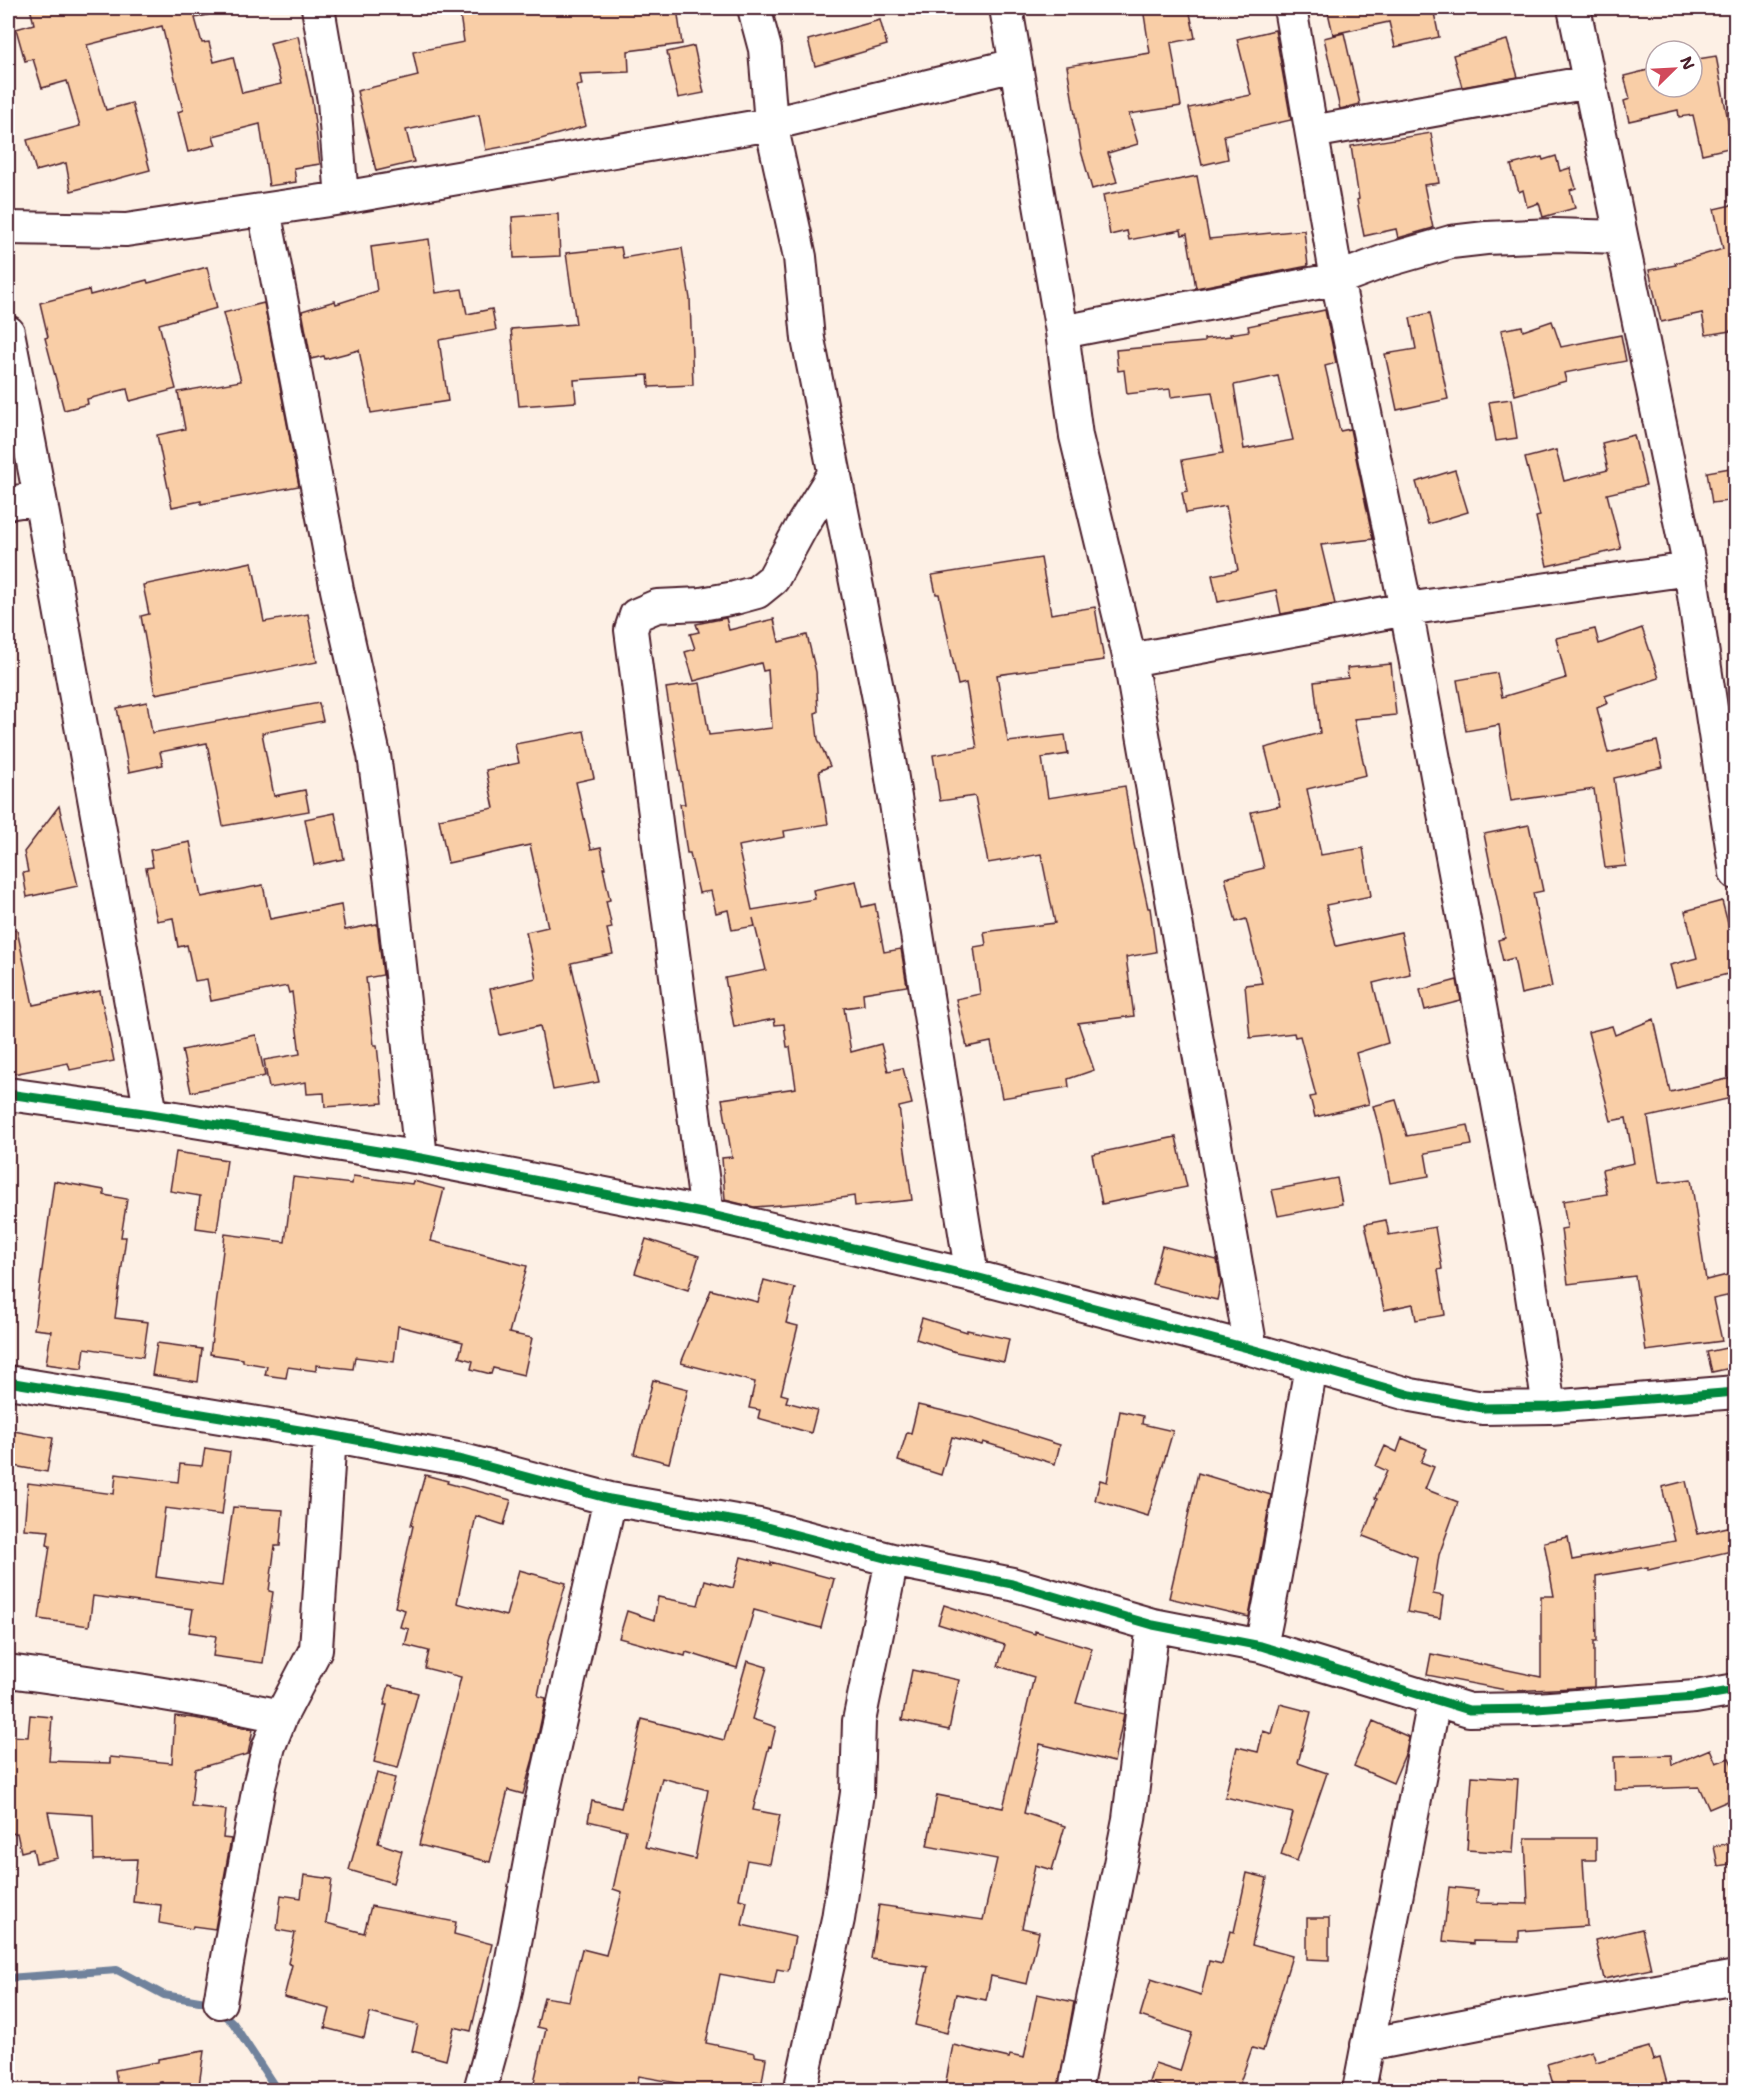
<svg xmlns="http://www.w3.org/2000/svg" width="1743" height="2098" font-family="'Shantell Sans',sans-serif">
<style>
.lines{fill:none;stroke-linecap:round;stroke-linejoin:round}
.stream{stroke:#6f829c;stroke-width:8}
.building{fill:#f9cea7;stroke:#4a1f2b;stroke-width:1.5;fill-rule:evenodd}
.minor-casing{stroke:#4a1f2b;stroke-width:36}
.minor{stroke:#fff;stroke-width:32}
.cycleway-casing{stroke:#fff;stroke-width:13}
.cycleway{stroke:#00873e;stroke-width:9}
</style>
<rect width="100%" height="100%" fill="#fdf0e5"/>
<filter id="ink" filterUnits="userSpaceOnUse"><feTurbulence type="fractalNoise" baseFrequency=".0167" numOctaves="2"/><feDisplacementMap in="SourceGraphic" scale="12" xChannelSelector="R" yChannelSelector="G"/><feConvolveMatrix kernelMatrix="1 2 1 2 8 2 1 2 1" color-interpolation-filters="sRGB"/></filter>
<g filter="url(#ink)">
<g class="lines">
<path class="stream" d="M8 1978 117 1970 164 1995 211 2003 233 2023 277 2090"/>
</g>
<path class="building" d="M30 8H207L208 15 195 18 202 43 209 42 214 62 233 57 242 93 281 84 270 43 298 36 312 100 320 164 294 168 296 182 269 186 260 124 213 136 216 145 188 152 178 112 183 110 162 26 87 45 106 110 132 103 150 170 71 191 66 163 36 171 27 140 80 126 67 81 42 88 33 59 25 61 16 29 34 24Z
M459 8H677L682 44 628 51 629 72 580 74 582 85 576 86 586 126 534 141 486 150 479 115 406 130 414 162 376 171 357 91 418 76 413 52 464 42Z
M1143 8H1189L1195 38 1171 43 1181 106 1129 114 1138 144 1108 153 1117 182 1092 189 1081 151 1067 66 1150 53Z
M1327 8H1433L1439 37 1395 47 1389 22 1333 34Z
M880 20 887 45 815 66 808 40Z
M1275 30 1291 120 1224 135 1228 159 1202 165 1189 108 1251 95 1237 39Z
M1344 33 1360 104 1340 109 1324 38Z
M1507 40 1518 77 1462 87 1453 55Z
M694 46 704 93 678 98 667 52Z
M1716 56 1733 147 1702 154 1693 115 1679 117 1678 110 1629 121 1624 101 1630 99 1624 76 1656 68V87H1692V60Z
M1431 133 1439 183 1424 185 1433 228 1398 238 1396 229 1364 236 1357 200 1359 199 1351 146Z
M1556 156 1560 171 1570 168 1576 188 1570 190 1575 208 1543 217 1539 203 1527 207 1523 190 1519 192 1511 165 1542 157 1543 160Z
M1197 176 1209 239 1304 230 1308 266 1196 288 1187 234 1182 235 1181 230 1129 240 1127 231 1110 235 1103 195Z
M1736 204V330L1706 335 1702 313 1661 322 1649 270 1676 265 1675 263 1723 249 1714 209Z
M558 214 560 256 514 258 512 217Z
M429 239 436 293 462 289 467 314 492 309 496 330 439 340 448 401 371 413 359 350 325 359 324 356 311 359 302 311 335 301 336 304 377 291 371 247Z
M621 247 623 258 682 248 690 299 693 385 649 387 648 375 574 380 576 402 519 406 511 329 576 324 566 253Z
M207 267 217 308 159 324 176 389 130 401 127 389 87 399 88 404 64 410 45 338 48 337 40 303 89 290 90 295 147 280 148 283Z
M264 303 299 486 201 504V501L172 507 157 435 185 429 178 392 241 381 223 313Z
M1325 310 1336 363 1325 366 1340 431 1350 429 1373 539 1321 545 1335 604 1281 614 1276 590 1218 602 1212 575 1238 570 1226 506 1186 513 1182 492 1188 491 1182 460 1223 453 1212 392 1171 397 1170 389 1127 394 1124 370 1118 371 1116 350 1204 342V339L1231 336 1230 334 1249 331 1248 326ZM1278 376 1293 440 1244 449 1234 385Z
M1430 313 1448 399 1397 410 1385 354 1416 349 1410 318Z
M1552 321 1561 347 1621 335 1626 361 1564 373 1566 381 1515 395 1501 330 1522 326 1523 331Z
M1511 399 1517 438 1496 441 1489 402Z
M1634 435 1646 485 1607 494 1621 549 1547 566 1536 517 1540 516 1525 458 1556 450 1564 481 1608 470 1602 443Z
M1736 467V500L1712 503 1707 472Z
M1455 470 1468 512 1428 524 1416 482Z
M1041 558 1051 614 1095 607 1104 660 997 675 1008 742 1065 735 1068 754 1042 758 1048 798 1125 786 1134 844 1148 908H1150L1156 952 1126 957 1134 1016 1078 1023 1094 1070 1068 1079 1069 1087 1002 1098 991 1042 967 1047 956 999 980 994 974 947 986 945 984 932 1055 923 1041 854 988 863 975 796 940 801 933 755 977 748 966 683 958 685 939 594H936L932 575Z
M252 562 264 622 308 614 317 662 155 694 141 616 149 614 143 585Z
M726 618 729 630 774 619 779 642 807 635 816 672 818 712 815 713 818 739 830 766 819 771 828 824 784 831 785 837 738 846 752 910 815 899 813 890 856 881 862 907 875 904 884 952 901 949 907 986 863 993 864 1005 844 1008 851 1052 881 1044 888 1071 903 1068 912 1104 899 1107 912 1200 855 1206 854 1196 807 1203 754 1207 725 1200 722 1158 732 1157 722 1099 796 1088 790 1047H787L784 1024 775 1025 774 1019 734 1027 725 978 766 970 753 918 755 926 732 930 728 910 716 913 711 891 699 893 690 853H687L680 804H685L666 688 700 683 709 735 772 728 768 670 763 671 761 663 694 681 685 652 695 649 690 634 699 632 696 624Z
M1642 628 1659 678 1605 696 1608 703 1597 708 1608 753 1657 741 1663 767 1614 778 1626 866 1605 868 1594 789 1511 801 1499 725 1466 731 1457 680 1497 673 1502 697 1566 678 1556 638 1595 629 1599 644Z
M1391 664 1396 715 1354 719 1366 775 1307 789 1321 855 1363 848 1371 896 1326 905 1336 946 1401 932 1410 974 1373 983 1388 1043 1356 1053 1369 1104 1315 1117 1310 1097 1316 1096 1300 1036 1295 1037 1294 1033 1250 1038 1245 985 1262 983 1246 919 1236 922 1225 878 1264 868 1251 812 1280 806 1265 748 1320 733 1314 682 1348 678 1347 668Z
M147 702 152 733 319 703 323 721 262 733 274 796 305 790 309 811 223 826 207 743 160 752 163 765 129 772 117 708Z
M584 731 594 778 576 782 591 849 601 847 605 868H603L610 900 606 901 612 928 607 929 613 954 571 963 599 1082 553 1090 540 1026 500 1035 490 989 536 978 526 932 548 927 530 845 448 863 439 819 494 808 486 770 519 763 515 744Z
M59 806 78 886 27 897 23 873 28 872 24 852Z
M335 813 344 859 314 865 305 819Z
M1529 825 1543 891 1533 893 1552 987 1521 994 1514 958 1503 961 1498 940 1505 938 1484 834Z
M190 842 201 897 263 885 270 919 341 905 345 930 377 924 383 975 366 978 374 1045H377L383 1103 325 1107 324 1093 307 1094 306 1082 269 1088 264 1060 300 1054 292 992 289 993 287 986 211 1001 207 979 195 981 187 945 178 947 173 918 157 921 146 868 153 867 150 850Z
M1722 901 1736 953V972L1676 987 1670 965 1697 958 1685 911Z
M17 930 33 1005 100 991 114 1061 70 1070 68 1063 8 1075V931Z
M1457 980 1461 1001 1425 1010 1420 990Z
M1654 1019 1670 1092 1736 1077V1097L1648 1117 1659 1183 1691 1179 1706 1280 1736 1273V1294L1713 1299 1722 1341 1646 1351 1635 1276 1568 1284 1561 1229 1567 1228 1563 1201 1607 1194 1602 1170 1634 1163 1626 1118 1611 1121 1588 1032 1612 1026 1615 1035Z
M256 1035 265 1076 191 1092 182 1050Z
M1396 1100 1407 1136 1468 1125 1472 1145 1425 1153 1429 1176 1390 1183 1381 1135 1373 1106Z
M1176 1137 1187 1187 1102 1204 1092 1154Z
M176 1152 227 1160 217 1231 196 1228 200 1196 170 1191Z
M353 1176 412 1184 413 1181 444 1189 431 1241 527 1266 509 1333 532 1338 524 1375 493 1368 491 1374 471 1369 473 1361 459 1357 463 1342 398 1326 394 1362 355 1357 353 1369 316 1365V1371L288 1367 286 1378 265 1375 267 1366 243 1362V1359L210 1354 225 1234 285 1242 293 1177 352 1184Z
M1337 1178 1342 1204 1278 1216 1272 1190Z
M54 1181 104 1190V1195L127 1199 121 1237H126L115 1318 148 1322 143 1357 85 1348 82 1369 46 1364 51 1331 34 1329Z
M1386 1220 1389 1235 1435 1227 1442 1269 1438 1270 1445 1315 1416 1320 1413 1304 1384 1310 1365 1224Z
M646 1239 699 1256 688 1290 635 1273Z
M1162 1246 1217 1260 1221 1283 1217 1300 1152 1284Z
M764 1280 795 1288 786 1323 798 1326 781 1394 788 1396 786 1402 817 1410 811 1433 758 1418 760 1410 749 1408 755 1382 681 1363 711 1290 758 1302Z
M922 1318 967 1332V1330L1009 1339 1004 1362 956 1352 916 1339Z
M157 1343 202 1349 198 1382 152 1375Z
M1736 1346V1367L1712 1372 1707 1352Z
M653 1380 688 1389 669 1463 634 1454Z
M918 1405 974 1418 1060 1445 1055 1464 983 1442 982 1445 952 1437 941 1475 898 1461 907 1432 911 1433Z
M1120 1411 1143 1416 1142 1424 1173 1431 1148 1516 1095 1500 1100 1480 1107 1482Z
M8 1430 53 1438 47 1472 8 1465Z
M1402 1438 1427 1449 1421 1462 1434 1467 1425 1489 1458 1502 1439 1555 1433 1594 1443 1596 1440 1618 1407 1612 1417 1557 1363 1536 1377 1499 1375 1498 1387 1471 1376 1466 1385 1446 1397 1452Z
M205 1448 230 1452 222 1515 165 1508 156 1577 222 1586 233 1507 283 1510 280 1546H275L269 1591 273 1592 263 1663 213 1656 216 1636 189 1632 193 1609 93 1596 89 1626 39 1619 50 1546 47 1545 49 1531 24 1529 28 1483 114 1494 116 1474 178 1482 180 1464 202 1466Z
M1198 1473 1271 1495 1249 1617 1169 1598Z
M425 1475 448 1481 447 1483 511 1500 504 1525 476 1516 457 1603 506 1616 519 1570 566 1583 549 1640 538 1696 546 1698 533 1759 523 1794 508 1790 490 1862 419 1845 461 1677 425 1668 429 1651 405 1645 409 1629 400 1627 405 1610 395 1607 413 1526 411 1525Z
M1686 1481 1698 1534 1736 1525V1550L1648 1570V1567L1596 1576 1597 1641H1594V1687L1511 1691 1427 1675 1431 1654 1541 1677V1596H1554L1544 1542 1568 1537 1572 1560 1675 1541 1662 1487Z
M741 1557 771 1565V1562L834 1579 821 1628 754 1610 737 1668 686 1652 685 1656 619 1638 627 1611 654 1620 658 1597 698 1605 705 1580 733 1588Z
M944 1605 1035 1634V1631L1092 1648 1076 1703 1124 1714 1114 1762 1040 1744 1024 1813 1065 1826 1052 1870 1035 1865 1022 1928 1039 1932 1027 1984 991 1976 986 2000 956 1994 947 2033 915 2025 928 1967 871 1959 879 1905 983 1920 997 1859 927 1846 937 1795 1003 1808 1034 1677 998 1666 1005 1645 938 1624Z
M747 1661 767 1667 752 1719 776 1727 771 1747 769 1746 753 1810 780 1815 770 1864 747 1860 739 1899 747 1901 742 1925 795 1937 788 1971 777 1969 774 1984 720 1974 706 2043 755 2053V2056L766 2058 762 2082 754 2081 753 2091H722L639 2076 635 2091H597L568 2083 566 2091H532L546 2029 537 2027 544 1997 569 2001 582 1949 606 1955 622 1892 613 1889 626 1830 588 1821 592 1801 621 1808 642 1719 724 1740ZM662 1778 708 1790 695 1859 645 1847Z
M912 1670 959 1680 949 1730 902 1720Z
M389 1685 418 1693 398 1768 374 1762 387 1705H384Z
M1280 1704 1311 1712 1298 1763 1327 1773 1297 1861 1281 1855 1293 1813 1225 1797 1237 1747 1258 1752 1263 1731 1272 1734Z
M30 1715 52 1717 49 1761 110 1763V1757L172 1763 175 1716 194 1718 253 1729 248 1754 195 1769 191 1806 226 1810 223 1838 231 1839 215 1929 193 1926 192 1929 159 1923 161 1905 133 1902 137 1859 94 1860 93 1815 48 1812 58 1858 36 1863 33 1849 21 1852 17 1833 8 1834V1754L9 1736 28 1737Z
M1373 1721 1409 1737 1406 1752 1393 1783 1354 1766Z
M1710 1749 1716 1763 1729 1758 1736 1773V1780L1729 1782 1735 1798 1709 1809 1699 1787 1615 1790 1614 1757 1671 1755 1672 1765Z
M377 1773 395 1778 378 1843 402 1851 393 1883 349 1870Z
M1472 1776 1518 1779 1513 1853 1467 1850Z
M1525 1838H1596V1860H1583L1587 1926 1519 1931V1942L1473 1941V1944L1443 1941 1449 1887 1478 1890 1476 1903 1528 1904Z
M1736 1842V1863L1718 1866 1714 1846Z
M1247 1873 1267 1878 1252 1945 1292 1956 1263 2051 1252 2048 1237 2091H1174L1149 2082 1155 2063 1180 2071 1192 2033 1140 2016 1151 1979 1201 1995 1209 1961 1222 1964 1230 1931 1234 1932Z
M304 1875 332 1879 326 1923 364 1933 371 1906 456 1922 454 1934 492 1944 471 2031 454 2027 446 2060 412 2051 418 2025 370 2013 364 2038 325 2028 330 2009 284 1997 292 1965 288 1963 295 1933 277 1930 281 1895 301 1898Z
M1307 1918H1329V1960L1307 1959Z
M1642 1929 1651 1969 1604 1979 1595 1940Z
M1037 1994 1074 2002 1058 2091H944L953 2045 1009 2058 1010 2055 1024 2058Z
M1649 2047 1653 2060 1660 2058 1669 2091H1555L1547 2064 1592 2051 1596 2062Z
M204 2051 199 2085 163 2091 162 2082 118 2090 115 2070 158 2062V2059Z"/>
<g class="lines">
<g class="minor-casing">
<path id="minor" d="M318 8 334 101 342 198
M754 8 765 49 771 124 800 257 808 339 880 704 972 1276
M1006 8 1062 332 1076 436 1130 660 1251 1349
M1290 8 1337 279 1406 609 1524 1243 1549 1407
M1574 8 1690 569 1736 873
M1312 132 1589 82
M264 210 337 590 374 755 391 883 421 1158
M8 228 126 230 342 198 771 124 1015 65
M8 332 40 498 151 1114
M1062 332 1337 279 1385 261 1451 242 1486 238 1554 235 1621 237
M8 503 40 498
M1130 660 1406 609 1690 569
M8 1094 151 1114 421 1158 707 1214 972 1276 1251 1349 1411 1395 1483 1408 1549 1407 1736 1392
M707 1214 631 630 636 615 657 606 701 604 735 598 757 592 773 579 803 524 834 474
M8 1382 330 1435 463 1460 610 1499 759 1525 892 1560 1012 1584 1153 1625 1261 1646 1469 1710 1537 1709 1695 1697 1736 1690
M1261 1646C1281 1554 1294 1460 1311 1367
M8 1671C100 1683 190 1697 281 1716
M220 2002 259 1786 269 1746 281 1716 316 1649 330 1435
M1367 2045 1499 2019 1736 1977
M802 2082 838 1919 857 1793 859 1721 892 1560
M480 2090 503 2007 540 1808 610 1499
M1075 2090 1129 1819 1153 1625
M1359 2090 1434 1701"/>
</g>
<use href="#minor" class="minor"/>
<g class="cycleway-casing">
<path id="cycleway" d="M8 1094 151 1114 421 1158 707 1214 972 1276 1251 1349 1411 1395 1483 1408 1549 1407 1736 1392
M8 1382 330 1435 463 1460 610 1499 759 1525 892 1560 1012 1584 1153 1625 1261 1646 1469 1710 1537 1709 1695 1697 1736 1690"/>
</g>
<use href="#cycleway" class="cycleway"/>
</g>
</g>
<rect width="1743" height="2098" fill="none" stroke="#fff" stroke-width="30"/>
<rect x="15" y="15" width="1713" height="2068" fill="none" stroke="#4a1f2b" stroke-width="2" filter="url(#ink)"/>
<g transform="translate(1674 69) rotate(66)"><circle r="28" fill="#ffffff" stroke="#b7a5aa" stroke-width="1.5"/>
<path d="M0-4.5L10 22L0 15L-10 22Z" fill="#d1495b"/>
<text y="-9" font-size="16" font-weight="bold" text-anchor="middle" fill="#4a1f2b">N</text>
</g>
</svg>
